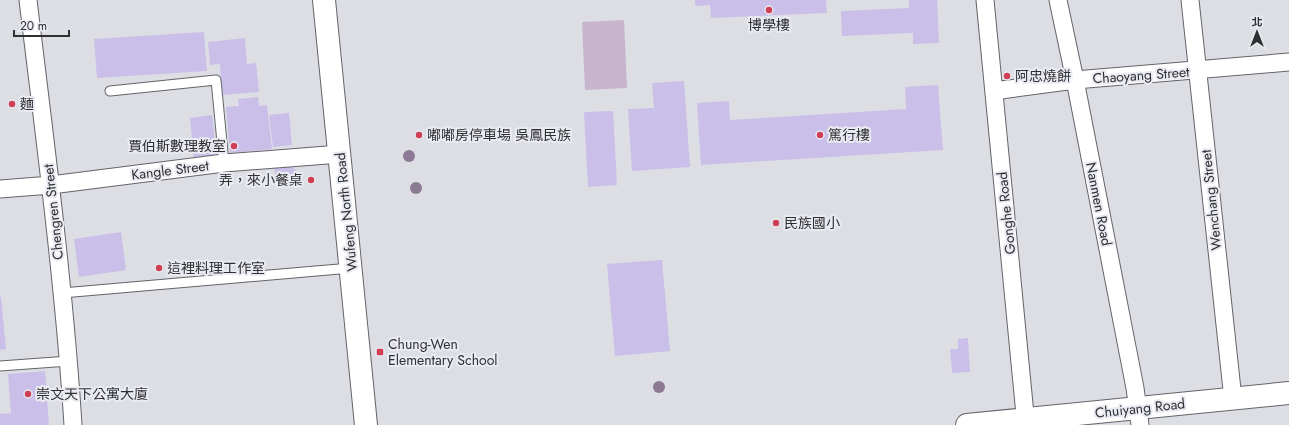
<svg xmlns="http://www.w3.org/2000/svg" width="1289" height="425" font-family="Jost,'Noto Sans TC',sans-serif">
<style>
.green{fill:#c7b5ce}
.building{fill:#cabfe8}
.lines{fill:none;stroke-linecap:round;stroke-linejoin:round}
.service-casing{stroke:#636469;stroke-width:11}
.minor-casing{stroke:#636469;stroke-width:19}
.tertiary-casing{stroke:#636469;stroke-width:24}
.service{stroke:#fff;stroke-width:9}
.minor{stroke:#fff;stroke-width:17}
.tertiary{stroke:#fff;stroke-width:22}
.tree{fill:#8c7a95}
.poi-dot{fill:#cf3f55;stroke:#eaebf2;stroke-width:1.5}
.labels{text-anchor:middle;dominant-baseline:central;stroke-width:4;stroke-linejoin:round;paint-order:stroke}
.poi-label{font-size:14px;fill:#2e2f31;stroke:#eaebf2;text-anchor:start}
.street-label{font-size:14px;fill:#2e2f31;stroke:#eaebf2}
</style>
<rect width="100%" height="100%" fill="#dddee4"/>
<path class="green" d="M624 20 627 88 585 90 582 22Z"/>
<path class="building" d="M695 0H826L827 13 711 18 710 5 695 6Z
M909 0H937L939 43 913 44V33L842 36 841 11 909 8Z
M204 32 207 71 97 78 94 39Z
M245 38 247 64 256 63 259 92 222 95 220 64 210 65 208 42Z
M684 81 690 167 632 171 628 109 654 108 652 83Z
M938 85 943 150 701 165 697 103 729 101 730 120 906 109 905 87Z
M258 97 259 106 267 105 272 149 230 153 226 107 239 106 238 99Z
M613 111 617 185 588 187 584 112Z
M289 113 292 145 273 147 269 115Z
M212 115 217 158 194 161 190 118Z
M287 163 302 175V185L276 186 274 164Z
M121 232 126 270 79 277 74 239Z
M662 260 670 351 615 356 607 264Z
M0 297H1L6 349 0 350Z
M968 338 970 372 952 373 950 349H958V339Z
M45 371 49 425H0V414L11 413 8 374Z"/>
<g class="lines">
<g class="service-casing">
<path id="service" d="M110 91 216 80 224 163
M62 293 351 268
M0 366 69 361"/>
</g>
<g class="minor-casing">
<path id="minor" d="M28 0C45 141 64 283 73 425
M985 0 1026 425
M1058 0 1075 80 1135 388 1140 425
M1190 0 1233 399
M994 91 1075 80 1289 62
M0 189 51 185 224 163 340 154"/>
</g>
<g class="tertiary-casing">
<path id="tertiary" d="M324 0 366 425
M967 425 1289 393"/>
</g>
<use href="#service" class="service"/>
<use href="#minor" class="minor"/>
<use href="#tertiary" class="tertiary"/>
</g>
<g class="tree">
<circle cx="409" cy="156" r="6"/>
<circle cx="416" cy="188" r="6"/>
<circle cx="659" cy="387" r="6"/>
</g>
<g class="poi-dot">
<circle cx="769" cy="10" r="4"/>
<circle cx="1007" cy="76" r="4"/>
<circle cx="12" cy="104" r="4"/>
<circle cx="419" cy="135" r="4"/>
<circle cx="820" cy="135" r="4"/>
<circle cx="234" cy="146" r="4"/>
<circle cx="311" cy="180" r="4"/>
<circle cx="776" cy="223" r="4"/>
<circle cx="159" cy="268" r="4"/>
<rect x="376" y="348" width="8" height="8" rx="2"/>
<circle cx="28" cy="394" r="4"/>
</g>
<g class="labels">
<g class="poi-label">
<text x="769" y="25" text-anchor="middle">博學樓</text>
<text x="1015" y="76">阿忠燒餅</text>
<text x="20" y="104">麵</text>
<text x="427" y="135">嘟嘟房停車場 吳鳳民族</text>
<text x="828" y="135">篤行樓</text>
<text x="226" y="146" text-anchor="end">賈伯斯數理教室</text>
<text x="303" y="180" text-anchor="end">弄，來小餐桌</text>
<text x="784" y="223">民族國小</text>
<text x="167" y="268">這裡料理工作室</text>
<text x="388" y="344">Chung-Wen<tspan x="388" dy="16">Elementary School</tspan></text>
<text x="36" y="394">崇文天下公寓大廈</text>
</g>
<g class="street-label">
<text transform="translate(1141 75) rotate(-4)">Chaoyang Street</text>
<text transform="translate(170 170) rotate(-7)">Kangle Street</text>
<text transform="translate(1211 200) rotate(-96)">Wenchang Street</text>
<text transform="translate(1099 204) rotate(79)">Nanmen Road</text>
<text transform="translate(53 212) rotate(-96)">Chengren Street</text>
<text transform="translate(346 212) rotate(-96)">Wufeng North Road</text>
<text transform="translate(1006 213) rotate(-96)">Gonghe Road</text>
<text transform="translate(1140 408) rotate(-6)">Chuiyang Road</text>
</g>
</g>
<g transform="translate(1257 32)" stroke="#eaebf2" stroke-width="3" paint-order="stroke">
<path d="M0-3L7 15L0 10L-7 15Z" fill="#2e2f31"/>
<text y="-6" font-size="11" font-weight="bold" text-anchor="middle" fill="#2e2f31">北</text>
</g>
<path d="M14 30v6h55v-6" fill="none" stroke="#2e2f31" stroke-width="2"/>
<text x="20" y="30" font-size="12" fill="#2e2f31" stroke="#eaebf2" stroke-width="3" paint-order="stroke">20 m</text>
</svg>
